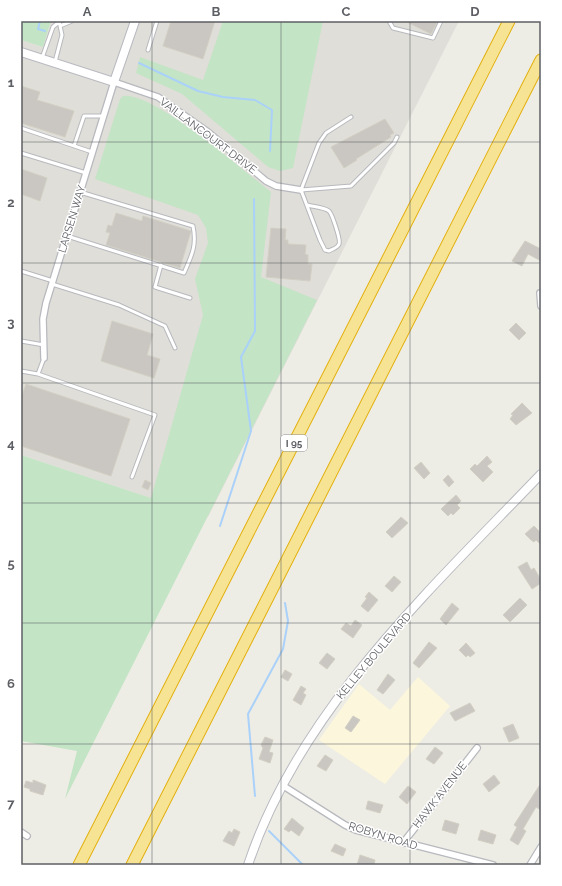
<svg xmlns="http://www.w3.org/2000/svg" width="562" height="886" font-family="Raleway,sans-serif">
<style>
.commercial{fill:#fcf7dc}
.industrial{fill:#e0ded9}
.green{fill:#c3e4c5}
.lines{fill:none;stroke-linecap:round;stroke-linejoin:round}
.stream{stroke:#aad1f9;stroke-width:2}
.building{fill:#cac7c2;stroke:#d2cfc3}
.lane-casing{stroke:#b7b9be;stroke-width:5}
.street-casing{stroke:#b7b9be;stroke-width:8}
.secondary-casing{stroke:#b8bac0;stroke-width:10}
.highway-casing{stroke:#e3b010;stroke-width:13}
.lane{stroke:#fff;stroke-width:3}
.street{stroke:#fff;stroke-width:5.5}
.secondary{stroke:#fff;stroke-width:8}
.highway{stroke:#f6e494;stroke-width:11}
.grid{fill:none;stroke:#5d5f64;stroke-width:1;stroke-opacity:0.55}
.labels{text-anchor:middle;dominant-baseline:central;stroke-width:3;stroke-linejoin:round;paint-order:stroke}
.shield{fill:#fff;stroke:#8e8f92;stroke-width:1}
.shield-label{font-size:10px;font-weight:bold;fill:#5d5f64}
.street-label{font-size:11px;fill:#5d5f64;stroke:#fff}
.neatline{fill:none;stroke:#5d5f64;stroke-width:1.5}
.grid-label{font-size:13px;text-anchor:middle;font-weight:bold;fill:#5d5f64}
</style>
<rect width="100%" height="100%" fill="#eeede5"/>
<path class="commercial" d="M418 677 450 706 385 784 319 740 359 684 390 710Z"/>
<path class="industrial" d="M51 21H459L208 517 21 455V40L43 47Z"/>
<path class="green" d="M21 21H51L43 47 21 40Z
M223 21H323L293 168 280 171 268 167 182 94 136 73 140 57 203 80Z
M123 96C153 91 245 172 271 192L261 277 317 300 65 799 77 751 21 741V455L151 498 203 315 195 279 208 243 206 228 198 215 95 179 120 99Z"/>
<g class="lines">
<path class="stream" d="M40 21 38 29 45 31
M139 63 198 91 223 97 255 100 272 110 270 151
M220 526 251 431 241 357 255 331 254 199
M255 796 248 714 283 649 288 621 285 603
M269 831 303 865"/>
</g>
<path class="building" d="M171 21H215L203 59 163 46Z
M405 21H438L431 34Z
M21 86 40 92 37 100 74 111 65 137 21 123Z
M385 119 394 133 390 135 391 137 356 159 357 160 344 168 331 147Z
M21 169 47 178 40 201 21 194Z
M116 213 142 221 143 216 191 231 180 268 106 245 110 233 106 232 108 225 112 226Z
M271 228 286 229 285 240H288V244L306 245 305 254 308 255V264H312L310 281 266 277Z
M525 241 541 249V261L528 254 522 266 512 261Z
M112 321 153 334 147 355 160 359 154 378 101 361Z
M516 323 526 333 519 340 509 330Z
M26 384 130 419 111 476 21 446V398Z
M522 403 532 413 516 425 510 419 513 415 511 414Z
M487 456 492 462 487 466 493 472 483 482 470 469 475 464 477 466Z
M421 462 430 473 424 479 414 468Z
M448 475 454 482 449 487 443 480Z
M145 480 151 483 148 490 142 487Z
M456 495 461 501 457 505 460 508 453 515 451 513 448 516 441 509Z
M401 517 408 523 392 538 386 532Z
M534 526 541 533V545L536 540 534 542 531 540 525 534Z
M527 562 531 570 534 568 541 580V583L532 589 518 567Z
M394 576 401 582 392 592 385 586Z
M369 592 378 600 368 612 361 606 367 598 365 597Z
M520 598 527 605 510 622 503 615Z
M452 603 459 609 446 625 440 619Z
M355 620 362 625 353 638 341 629 346 623 351 626Z
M429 642 437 648 419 668 413 663Z
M466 643 475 653 470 657 468 655 466 657 459 650Z
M327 653 335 659 327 669 319 663Z
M285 670 292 674 288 681 281 677Z
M388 674 395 680 383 694 377 690Z
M301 686 306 689 303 693 306 695 301 705 293 700Z
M470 703 475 711 455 721 450 713Z
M353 716 360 720 351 732 345 728Z
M513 724 519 738 509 742 503 728Z
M265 737 273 740 269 752 273 753 270 763 259 759 263 748 261 745Z
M435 747 443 753 434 764 426 759Z
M325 755 333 760 326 771 317 766Z
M494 775 500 783 489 792 483 784Z
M33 780 46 785 43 795 30 791V789L24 787 26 781 33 783Z
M541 783V810L536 807 523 829 526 831 518 845 510 840 517 827 514 825Z
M408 786 416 792 407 804 399 797Z
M368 801 383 805 380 813 366 809Z
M292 818 304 828 299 836 291 830 289 832 284 829Z
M445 820 459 824 456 834 442 830Z
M234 829 240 832 234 846 223 841 229 831 232 833Z
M481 830 496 835 493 844 478 840Z
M335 844 346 849 343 856 331 851Z
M360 855 375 860 374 865H357Z"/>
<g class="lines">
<g class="lane-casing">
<path id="lane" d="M389 21 393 28 433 38 441 21
M60 26 72 21
M148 50 157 21
M42 58 53 27 59 22
M55 62 62 35 59 21
M21 128 92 152
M74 146 84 116H103
M21 153 86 173
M301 190 351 186 394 143 397 137
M307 205C314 207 323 207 329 211 332 214 341 240 339 244 338 248 332 249 329 251L325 250 320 240 301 190 319 143 326 133 351 117
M67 236 184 273C192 255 197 245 193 226L80 192
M161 265 155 287 190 298
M21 271 53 281
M52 284 119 305 165 326 175 348
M21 341 44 345
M44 358 38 374 155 415 132 477
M21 371 38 374"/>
</g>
<g class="street-casing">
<path id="street" d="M540 293 541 306
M44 358 43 319 46 303 114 82 158 97 208 132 266 181 276 186 301 190
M282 785 345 825 356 830 493 865
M21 832 27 836
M403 843 477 748
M530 865 541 847"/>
</g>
<g class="secondary-casing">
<path id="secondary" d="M21 52 114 82 135 21
M248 865C299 710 431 589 541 474"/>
</g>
<g class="highway-casing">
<path id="highway" d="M79 865 509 21
M132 865 541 60"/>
</g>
<use href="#lane" class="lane"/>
<use href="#street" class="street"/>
<use href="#secondary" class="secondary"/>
<use href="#highway" class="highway"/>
</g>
<path class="grid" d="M152 21V865M281 21V865M410 21V865M21 142H541M21 263H541M21 383H541M21 503H541M21 623H541M21 744H541"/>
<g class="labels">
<rect class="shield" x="281" y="435" width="26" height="16" rx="3"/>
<g class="shield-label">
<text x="294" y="443">I 95</text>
</g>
<g class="street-label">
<text transform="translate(208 136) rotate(37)">VAILLANCOURT DRIVE</text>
<text transform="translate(72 219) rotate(-73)">LARSEN WAY</text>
<text transform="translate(374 656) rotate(-50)">KELLEY BOULEVARD</text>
<text transform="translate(440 795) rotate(-52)">HAWK AVENUE</text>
<text transform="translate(383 836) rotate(17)">ROBYN ROAD</text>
</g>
</g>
<rect width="562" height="886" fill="none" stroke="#ffffff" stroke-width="44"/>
<rect x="22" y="22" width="518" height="842" class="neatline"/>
<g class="grid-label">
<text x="87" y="16">A</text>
<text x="216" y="16">B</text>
<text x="346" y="16">C</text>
<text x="475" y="16">D</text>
<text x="11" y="87">1</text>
<text x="11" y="207">2</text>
<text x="11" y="327">3</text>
<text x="11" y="448">4</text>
<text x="11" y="568">5</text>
<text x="11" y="688">6</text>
<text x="11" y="808">7</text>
</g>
</svg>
